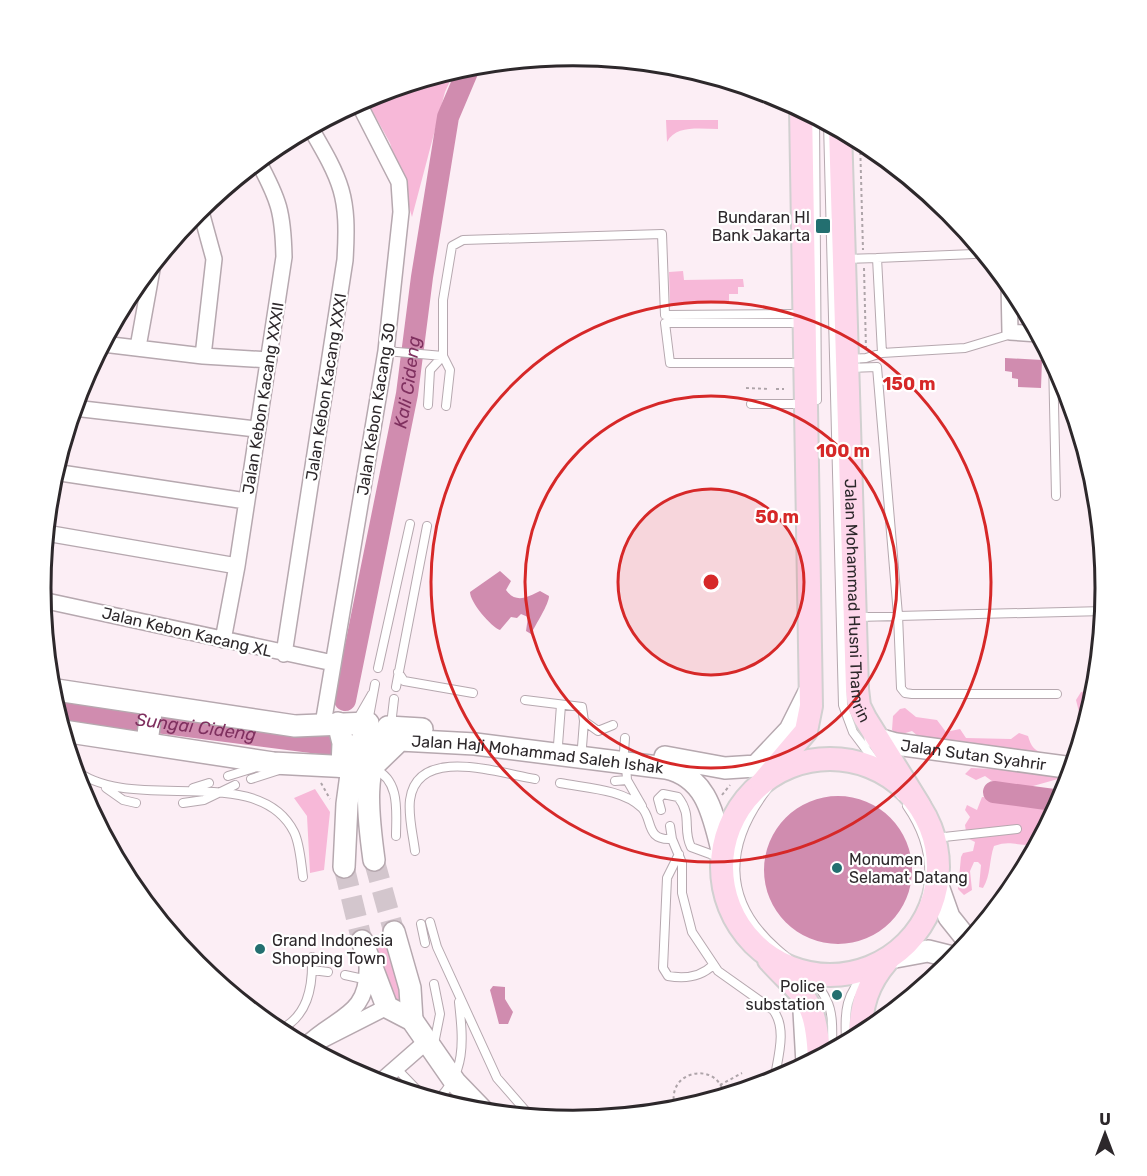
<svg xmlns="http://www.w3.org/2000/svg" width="1147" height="1176" font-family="Rubik,sans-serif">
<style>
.green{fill:#f7b8d8}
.water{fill:#d08caf}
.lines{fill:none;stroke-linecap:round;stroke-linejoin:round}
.river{stroke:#d08caf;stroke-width:22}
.secondary-tunnel{stroke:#d3c6cd;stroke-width:21;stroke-dasharray:21 10;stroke-linecap:butt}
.lane-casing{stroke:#b6a8af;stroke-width:10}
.street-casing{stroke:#b6a8af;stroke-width:18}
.secondary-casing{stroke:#b6a8af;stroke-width:24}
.primary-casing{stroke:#d1d0d0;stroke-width:26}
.path{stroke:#aea4a9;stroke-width:2;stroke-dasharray:3 3;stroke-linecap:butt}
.lane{stroke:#fff;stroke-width:8}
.street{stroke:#fff;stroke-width:15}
.secondary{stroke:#fff;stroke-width:21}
.primary{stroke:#fed7eb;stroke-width:22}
.ring{fill:none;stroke:#d62828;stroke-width:3}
.poi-dot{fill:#236f70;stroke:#fff;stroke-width:2}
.labels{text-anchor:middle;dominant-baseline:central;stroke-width:4.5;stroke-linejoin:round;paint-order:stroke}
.poi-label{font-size:16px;fill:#2d282b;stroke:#fff;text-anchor:end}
.street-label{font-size:16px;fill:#2d282b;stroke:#fff}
.water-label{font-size:18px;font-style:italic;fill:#7f305f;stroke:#fff}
.rim{fill:none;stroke:#2d282b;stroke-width:3}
.centre{fill:#d62828;stroke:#fff;stroke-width:3}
.ring-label{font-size:18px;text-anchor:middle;font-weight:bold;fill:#d62828;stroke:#fff;stroke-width:4.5;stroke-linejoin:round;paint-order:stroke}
</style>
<rect width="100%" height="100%" fill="#fceef5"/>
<path class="green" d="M455 70 445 92 412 217 390 143 365 98Z
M666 120H718V129C699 129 676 125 667 142Z
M683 271 684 280 743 279 744 287H738V294H729V303L670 304 669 272Z
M1086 691 1091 694 1092 707 1076 760 1081 720 1076 700 1081 692Z
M905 708 916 717 937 720 946 732 960 729 966 738 1011 739 1019 733 1028 736C1034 757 1043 750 1059 757L1065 777 1026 788 1013 784H996L985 776 976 780 965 774 971 768 992 769 993 765 928 742V737H919L912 731 899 735 892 730 893 716 900 709Z
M315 789 330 812 324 870 310 873 307 816 294 798Z
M1005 791H1016L1029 806H1034L1039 799 1054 798 1060 803C1053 816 1044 845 1026 845 1012 844 1008 841 994 846 989 860 991 875 983 888L979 887 981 865 978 862H974L970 871 972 890 964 895 958 889 961 857 963 853 973 851 975 842 967 838 965 825 970 817 965 810 967 805 977 810 982 797 998 798Z
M387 943 403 996 401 1002 394 1004 372 947Z"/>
<path class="water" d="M1005 358 1042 360 1041 388 1018 387V379L1012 378V372L1005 371Z
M500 571 511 581 506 590C516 604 528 597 540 591L549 596C549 604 536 624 531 634L526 631 528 617 521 614 517 618 511 617 500 630C491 627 470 602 470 592Z
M764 870a74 74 0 1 1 148 0a74 74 0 1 1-148 0Z
M493 986 505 987V999L513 1012 508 1024H499L490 990Z"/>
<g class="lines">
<g class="river">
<path id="s1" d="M345 700 407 394 422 277 448 117 470 65"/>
<path id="s2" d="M56 709 335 745"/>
<path d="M994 792 1061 801"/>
</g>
<path class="secondary-tunnel" d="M374 860 394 932
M344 867 362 941"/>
<g class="lane-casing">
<path id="lane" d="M815 115 817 400
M828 123 843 705 853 732 901 796
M877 258 974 254
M845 259 877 258 882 353
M386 351 443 356
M850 359 866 358 882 353 965 348 1005 336
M1053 359 1056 496
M802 363H670L665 323H803
M849 368 877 367 898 615 901 688 905 693 912 694H1057
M751 404H802
M428 405 430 370 443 356
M446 406 450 370 443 356V300L452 246 463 240 662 234 665 315 801 314
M857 617 1104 611
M378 668 410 524
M398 672 404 681 473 693
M396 687 427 526
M525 700 582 707 584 721 598 731 613 725
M357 720 372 694
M368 722 375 684
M391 725 394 699
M558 745 561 705
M582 747 584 721
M624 752 625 738
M626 765 627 780 642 806
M74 769C131 816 258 760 294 832 300 844 301 863 303 877
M374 769C401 780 396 813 396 836
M228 776 257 767
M251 779 279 770
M615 781 627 780
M560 783C585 788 623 789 642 808 653 819 645 841 672 839
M106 788 123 800 136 803
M193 788 209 783
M768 788C725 843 721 900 777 949 796 966 816 977 827 1001 834 1015 832 1036 832 1051
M183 803 204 800 235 785
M661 810 658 799 663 794 678 797C693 816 682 829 691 847L721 858
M670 826 672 839 682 863V893L692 932 718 971 773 1010C788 1029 777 1060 774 1082
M935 838 1017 829
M415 851C413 835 408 816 410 800 417 745 499 773 535 779
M679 854 667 878 663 968 668 976C685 979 701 977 713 965
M430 922 437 947 497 1078 531 1117
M421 924 425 943
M889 953C937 914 941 855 907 806
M312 970 328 972
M345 975 368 980
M434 984 440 1014 434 1044
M277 1031C308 1018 313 987 312 957
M846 1044C845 1011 844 995 869 970
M396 1068 424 1097
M436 1101C467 1073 463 1040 459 1002"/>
</g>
<g class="street-casing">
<path id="street" d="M200 208 214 259 203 356
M1009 283 1010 332 1039 334
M103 344 203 356 269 360
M138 347 153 264
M74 408 256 429
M54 472 246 501
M46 533 237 566
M42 600 333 663
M223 640 237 566 284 257C283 212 279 200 258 161
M284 654 345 260C349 195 342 182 310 127
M323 724 386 351 401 212 399 182 358 102
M320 1041 387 1007
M306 1045C337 1015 369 1016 367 965
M379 1083 427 1041"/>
</g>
<g class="secondary-casing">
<g id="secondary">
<path d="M50 689 295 726 368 723 352 767 347 804 344 867"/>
<path d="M338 723 343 743 342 767"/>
<path id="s3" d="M63 731 273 763 371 768 400 740 475 744 666 768C707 777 713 815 722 850"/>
<path id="s4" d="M875 738 896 744 1073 768"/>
<path d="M147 742 152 705"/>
<path d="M665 757 725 768 756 766 790 730 809 692"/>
<path d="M374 860C368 816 361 766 388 727L422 729"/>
<path d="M938 886 949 917 969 942"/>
<path d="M394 932 410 988 412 1020"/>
<path d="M362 941 387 1007 412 1020 455 1082 484 1112"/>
<path d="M890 958 928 951 956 958"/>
<path d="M804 1011 807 1064"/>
</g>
</g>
<g class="primary-casing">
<g id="primary">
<path id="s5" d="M840 129 857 689 859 706 865 718 919 805"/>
<circle cx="830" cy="867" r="108"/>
<path d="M762 783 806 731 811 706 801 108"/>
<path d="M769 960C807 1001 816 999 819 1058"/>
<path d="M860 1036C861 1006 867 984 887 961"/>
</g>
</g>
<path class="path" d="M860 140 863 250
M864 268 866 349
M746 388 770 389
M776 389H784
M321 783 330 799
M722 795 730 785
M720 1085 742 1073
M676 1111C661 1069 721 1059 724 1097"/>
<use href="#lane" class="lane"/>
<use href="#street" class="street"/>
<use href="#secondary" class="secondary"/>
<use href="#primary" class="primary"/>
</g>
<circle cx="711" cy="582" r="93" fill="#d62828" fill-opacity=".12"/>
<g class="ring">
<circle cx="711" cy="582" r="93"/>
<circle cx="711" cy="582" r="186"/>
<circle cx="711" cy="582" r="280"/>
</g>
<g class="poi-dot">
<rect x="815" y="218" width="16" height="16" rx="3"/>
<circle cx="837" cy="868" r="6"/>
<circle cx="260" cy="949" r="6"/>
<circle cx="837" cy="995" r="6"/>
</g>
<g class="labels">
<g class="poi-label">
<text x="810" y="217">Bundaran HI<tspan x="810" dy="18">Bank Jakarta</tspan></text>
<text x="849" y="859" text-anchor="start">Monumen<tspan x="849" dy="18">Selamat Datang</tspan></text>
<text x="272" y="940" text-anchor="start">Grand Indonesia<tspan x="272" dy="18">Shopping Town</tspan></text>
<text x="825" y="986">Police<tspan x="825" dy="18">substation</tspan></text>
</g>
<g class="street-label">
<text transform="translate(326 387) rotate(-81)">Jalan Kebon Kacang XXXI</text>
<text transform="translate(263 398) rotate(-81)">Jalan Kebon Kacang XXXII</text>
<text transform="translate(376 409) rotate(-81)">Jalan Kebon Kacang 30</text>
<text stroke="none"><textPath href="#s5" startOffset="472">Jalan Mohammad Husni Thamrin</textPath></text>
<text transform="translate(187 632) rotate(13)">Jalan Kebon Kacang XL</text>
<text stroke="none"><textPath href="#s3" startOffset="489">Jalan Haji Mohammad Saleh Ishak</textPath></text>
<text stroke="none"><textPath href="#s4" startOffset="100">Jalan Sutan Syahrir</textPath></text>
</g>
<g class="water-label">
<text stroke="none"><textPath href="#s1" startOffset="324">Kali Cideng</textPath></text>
<text stroke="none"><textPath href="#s2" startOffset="141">Sungai Cideng</textPath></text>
</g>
</g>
<path d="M0 0H1147V1176H0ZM51 588a522 522 0 1 1 1044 0a522 522 0 1 1-1044 0Z" fill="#fff" fill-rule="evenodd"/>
<path class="rim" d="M51 588a522 522 0 1 1 1044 0a522 522 0 1 1-1044 0Z"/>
<circle cx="711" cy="582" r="9" class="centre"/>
<g class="ring-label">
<text x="909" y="390">150 m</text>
<text x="843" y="457">100 m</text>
<text x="777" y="523">50 m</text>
</g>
<g transform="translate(1105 1134)" stroke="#ffffff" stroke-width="4.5" paint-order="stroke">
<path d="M0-4.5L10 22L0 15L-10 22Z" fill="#2d282b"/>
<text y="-9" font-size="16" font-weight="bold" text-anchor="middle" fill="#2d282b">U</text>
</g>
</svg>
